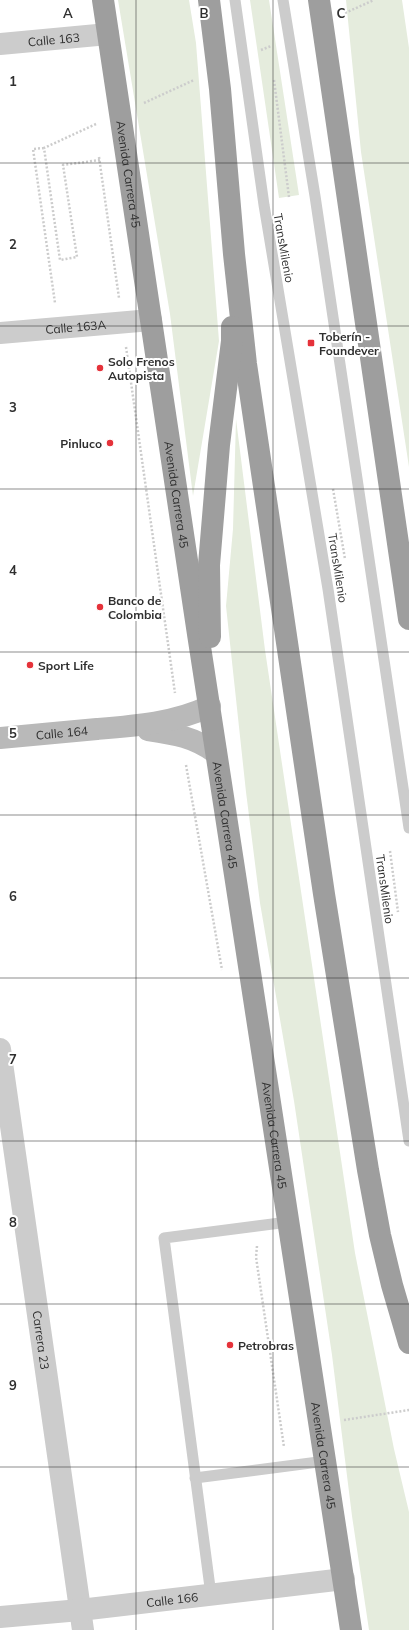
<svg xmlns="http://www.w3.org/2000/svg" width="409" height="1630" font-family="Mulish,sans-serif">
<style>
.green{fill:#e5ecdd}
.lines{fill:none;stroke-linecap:round;stroke-linejoin:round}
.path{stroke:#ccc;stroke-width:2.5;stroke-dasharray:2 2;stroke-linecap:butt}
.service{stroke:#ccc;stroke-width:11}
.minor{stroke:#ccc;stroke-width:22}
.secondary{stroke:#b9b9b9;stroke-width:22}
.trunk{stroke:#9e9e9e;stroke-width:22}
.grid{fill:none;stroke:#2f2f2f;stroke-width:1;stroke-opacity:0.55}
.poi-dot{fill:#e5323a;stroke:#fff;stroke-width:1.5}
.labels{text-anchor:middle;dominant-baseline:central;stroke-width:4;stroke-linejoin:round;paint-order:stroke}
.street-label{font-size:12px;fill:#2f2f2f;stroke:#fff}
.poi-label{font-size:12px;font-weight:bold;fill:#2f2f2f;stroke:#fff;text-anchor:start}
.grid-label{font-size:13px;text-anchor:middle;font-weight:bold;fill:#2f2f2f;stroke:#fff;stroke-width:4;stroke-linejoin:round;paint-order:stroke}
</style>
<rect width="100%" height="100%" fill="#fff"/>
<path class="green" d="M118 0H189L196 43 219 341 193 496 170 314Z
M250 0H269L299 195 279 198Z
M346 0H402L409 48V467L361 152Z
M236 419 265 650 355 1253 394 1449 409 1512V1630H369L352 1516 332 1355 294 1101 260 903 246 792 226 606 233 529Z"/>
<g class="lines">
<path class="path" d="M345 13 374 0
M261 50 271 46
M274 80 289 197
M144 103 194 80
M96 124 44 148 60 260 77 257 63 165 100 160
M44 148 33 149 55 303
M99 157 119 298
M126 347 175 693
M333 489 345 559
M186 765 222 970
M390 851 398 912
M257 1246 256 1257 284 1447
M344 1420 409 1410"/>
<path class="service" d="M235 0 264 205 328 589 409 1141
M283 0 315 196 409 828
M195 1478 326 1461
M211 1595 164 1238 288 1222"/>
<g class="minor">
<path id="s1" d="M0 44 108 34"/>
<path id="s2" d="M0 333 151 320"/>
<path id="s3" d="M0 1049 83 1630"/>
<path id="s4" d="M0 1617 80 1610 344 1579"/>
</g>
<g class="secondary">
<path d="M148 730C175 734 194 737 216 753"/>
<path id="s5" d="M0 738C32 735 65 732 97 729 135 726 175 723 210 706"/>
</g>
<g class="trunk">
<path id="s6" d="M103 0 198 634 351 1630"/>
<path d="M209 0 220 89 234 254 246 364 324 894 368 1170 380 1235 392 1285 409 1343"/>
<path d="M319 0 409 619"/>
<path d="M210 637 209 565 219 445 232 341V327"/>
</g>
</g>
<path class="grid" d="M136 0V1630M273 0V1630M0 163H409M0 326H409M0 489H409M0 652H409M0 815H409M0 978H409M0 1141H409M0 1304H409M0 1467H409"/>
<g class="poi-dot">
<rect x="307" y="339" width="8" height="8" rx="2"/>
<circle cx="100" cy="368" r="4"/>
<circle cx="110" cy="443" r="4"/>
<circle cx="100" cy="607" r="4"/>
<circle cx="30" cy="665" r="4"/>
<circle cx="230" cy="1345" r="4"/>
</g>
<g class="labels">
<g class="street-label">
<text stroke="none"><textPath href="#s1" startOffset="54">Calle 163</textPath></text>
<text stroke="none"><textPath href="#s6" startOffset="176">Avenida Carrera 45</textPath></text>
<text transform="translate(284 248) rotate(80)">TransMilenio</text>
<text stroke="none"><textPath href="#s2" startOffset="76">Calle 163A</textPath></text>
<text stroke="none"><textPath href="#s6" startOffset="500">Avenida Carrera 45</textPath></text>
<text transform="translate(338 568) rotate(81)">TransMilenio</text>
<text stroke="none"><textPath href="#s5" startOffset="62">Calle 164</textPath></text>
<text stroke="none"><textPath href="#s6" startOffset="824">Avenida Carrera 45</textPath></text>
<text transform="translate(385 889) rotate(82)">TransMilenio</text>
<text stroke="none"><textPath href="#s6" startOffset="1148">Avenida Carrera 45</textPath></text>
<text stroke="none"><textPath href="#s3" startOffset="294">Carrera 23</textPath></text>
<text stroke="none"><textPath href="#s6" startOffset="1472">Avenida Carrera 45</textPath></text>
<text stroke="none"><textPath href="#s4" startOffset="173">Calle 166</textPath></text>
</g>
<g class="poi-label">
<text x="319" y="336">Toberín -<tspan x="319" dy="14">Foundever</tspan></text>
<text x="108" y="361">Solo Frenos<tspan x="108" dy="14">Autopista</tspan></text>
<text x="102" y="443" text-anchor="end">Pinluco</text>
<text x="108" y="600">Banco de<tspan x="108" dy="14">Colombia</tspan></text>
<text x="38" y="665">Sport Life</text>
<text x="238" y="1345">Petrobras</text>
</g>
</g>
<g class="grid-label">
<text x="68" y="18">A</text>
<text x="204" y="18">B</text>
<text x="341" y="18">C</text>
<text x="13" y="86">1</text>
<text x="13" y="249">2</text>
<text x="13" y="412">3</text>
<text x="13" y="575">4</text>
<text x="13" y="738">5</text>
<text x="13" y="901">6</text>
<text x="13" y="1064">7</text>
<text x="13" y="1227">8</text>
<text x="13" y="1390">9</text>
</g>
</svg>
